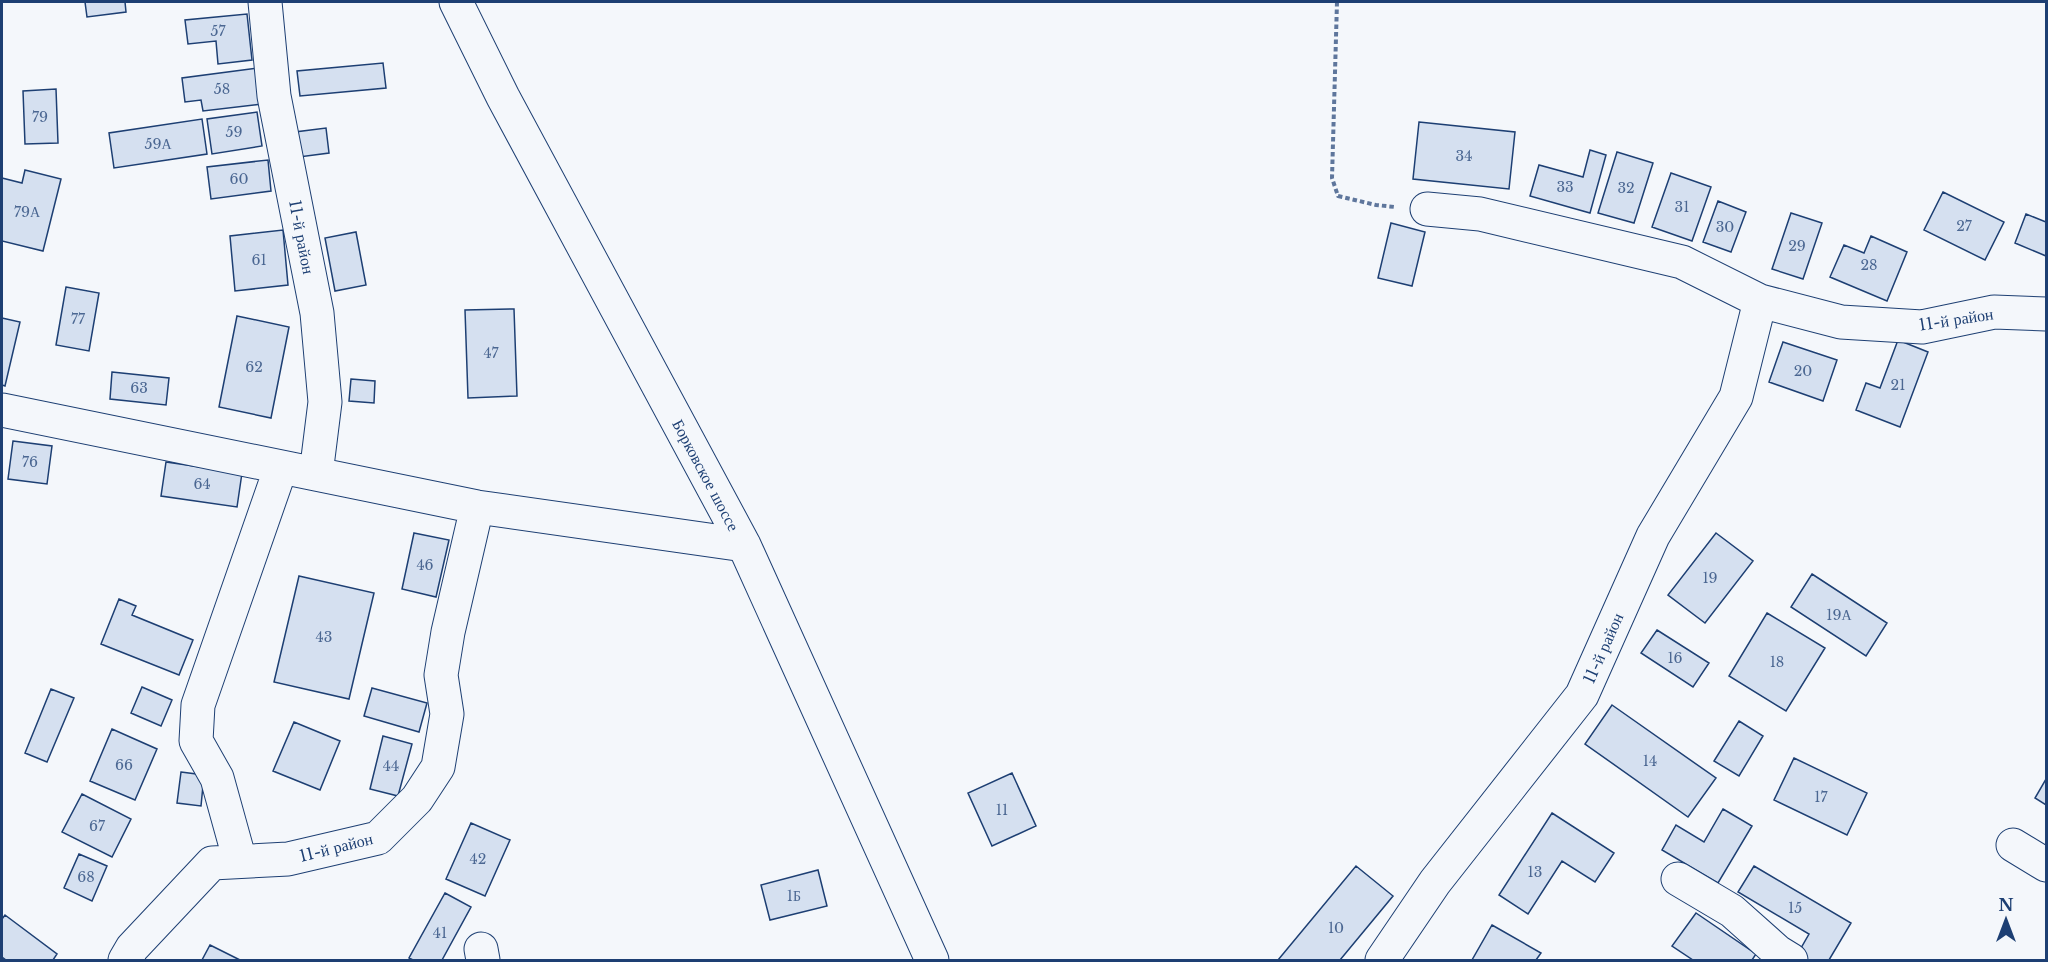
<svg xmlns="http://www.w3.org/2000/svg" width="2048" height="962" font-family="'Libre Baskerville',serif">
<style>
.building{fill:#d5e0f0;stroke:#1d3f73;stroke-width:1.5}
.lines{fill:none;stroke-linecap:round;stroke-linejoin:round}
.minor-casing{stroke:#1d3f73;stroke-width:35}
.path{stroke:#5e769c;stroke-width:4;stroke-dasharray:4.5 3;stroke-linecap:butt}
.minor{stroke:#f4f7fb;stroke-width:33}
.labels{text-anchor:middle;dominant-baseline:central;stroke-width:4.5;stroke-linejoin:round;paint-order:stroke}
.number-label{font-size:14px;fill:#4b6792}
.street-label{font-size:16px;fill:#1d3f73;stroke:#f4f7fb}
</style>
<rect width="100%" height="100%" fill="#f4f7fb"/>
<path class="building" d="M85 2H125L126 12 87 17Z
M247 14 252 60 218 64 216 41 188 44 185 20Z
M383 63 386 88 300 96 297 71Z
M258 68 262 104 203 111 201 100 185 102 182 78Z
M56 89 58 143 25 144 23 91Z
M257 112 262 146 212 154 207 119Z
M202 119 207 154 114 168 109 133Z
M1419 122 1515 132 1509 189 1413 179Z
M326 128 329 153 299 157 295 132Z
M1590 150 1606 155 1590 213 1530 196 1539 165 1583 177Z
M1617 152 1653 163 1634 223 1598 213Z
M268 160 271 191 211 199 207 167Z
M25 170 61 179 43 251 2 241V178L22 183Z
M1671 173 1711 187 1692 241 1652 227Z
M1943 192 2004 222 1985 260 1924 230Z
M1718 201 1746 212 1731 252 1703 242Z
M1791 213 1822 223 1803 279 1772 269Z
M2026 214 2046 222V256L2015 243Z
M1391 223 1425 232 1412 286 1378 278Z
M283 230 288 285 235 291 230 236Z
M356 232 366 285 335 291 325 238Z
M1871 236 1907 252 1887 301 1830 277 1844 245 1864 253Z
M66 287 99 293 89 351 56 345Z
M514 309 517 396 468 398 465 310Z
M237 316 289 327 271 418 219 407Z
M2 318 20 322 5 386 2 385Z
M1898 340 1928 352 1900 427 1856 410 1866 383 1880 388Z
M1783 342 1837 360 1823 401 1769 382Z
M112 372 169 378 166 405 110 399Z
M351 379 375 381 374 403 349 401Z
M13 441 52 446 47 484 8 479Z
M166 462 242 473 237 507 161 496Z
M414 533 449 540 436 597 402 589Z
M1716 533 1753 561 1705 623 1668 595Z
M1812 574 1887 623 1866 656 1791 607Z
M299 576 374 593 349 699 274 682Z
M119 599 136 606 132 615 193 640 179 675 101 644Z
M1767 613 1825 648 1786 711 1729 676Z
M1657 630 1709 663 1693 687 1641 653Z
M142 687 172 700 161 726 131 713Z
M372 688 427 703 419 732 364 716Z
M51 689 74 698 47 762 25 753Z
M1612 705 1716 778 1688 817 1585 744Z
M1739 721 1763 736 1739 776 1714 761Z
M294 722 340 741 320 790 273 771Z
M112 729 157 749 135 800 90 781Z
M383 736 412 744 398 796 370 789Z
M1794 758 1867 793 1847 835 1774 800Z
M181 772 204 775 201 806 177 803Z
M1012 773 1036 826 992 846 968 793Z
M2046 779V805L2035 798Z
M82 794 131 819 112 857 62 832Z
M1723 809 1752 826 1718 883 1662 850 1676 825 1704 842Z
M1552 813 1614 853 1595 882 1562 861 1528 914 1499 895Z
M471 823 510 840 485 896 446 879Z
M79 854 107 866 92 901 64 888Z
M1356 866 1393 896 1340 960H1278Z
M1754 866 1851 923 1829 960H1806L1797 955 1809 934 1738 892Z
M818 870 827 906 770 920 761 885Z
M445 893 471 907 442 960H413L409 958Z
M1696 913 1756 954 1752 960H1693L1672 946Z
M5 915 57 954 53 960H6L2 957V919Z
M1492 925 1541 953 1536 960H1472Z
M210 945 240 960H202Z"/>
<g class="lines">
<g class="minor-casing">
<path id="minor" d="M265 2 274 96 317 313 325 402 316 474
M456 2 503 97 744 545 932 960
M1427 209 1480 214 1682 262 1760 301 1841 322 1922 327 1994 312 2046 314
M2 410 477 507 744 545
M2013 845 2046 865
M240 861 217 778 196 741 198 705 281 467
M1678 879 1732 911 1778 952 1791 960
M481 949 483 960
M125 960 132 948 212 863 288 859 378 838 417 799 438 767 447 714 441 675 448 632 477 507
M1382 960 1435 882 1582 695 1653 536 1736 397 1760 301"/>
</g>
<path class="path" d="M1337 2 1332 178 1338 196 1376 205 1395 207"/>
<use href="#minor" class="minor"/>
</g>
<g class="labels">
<g class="number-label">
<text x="218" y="31">57</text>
<text x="222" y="89">58</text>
<text x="40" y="117">79</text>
<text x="234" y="132">59</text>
<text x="158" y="144">59А</text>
<text x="1464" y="156">34</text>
<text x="239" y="179">60</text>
<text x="1565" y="187">33</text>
<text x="1626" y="188">32</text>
<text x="1682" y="207">31</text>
<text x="27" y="212">79А</text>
<text x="1964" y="226">27</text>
<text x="1725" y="227">30</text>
<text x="1797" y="246">29</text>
<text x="259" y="260">61</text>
<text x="1869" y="265">28</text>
<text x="78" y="319">77</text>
<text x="491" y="353">47</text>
<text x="254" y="367">62</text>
<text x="1803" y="371">20</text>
<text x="1898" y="385">21</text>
<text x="139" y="388">63</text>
<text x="30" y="462">76</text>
<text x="202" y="484">64</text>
<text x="425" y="565">46</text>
<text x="1710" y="578">19</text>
<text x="1839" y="615">19А</text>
<text x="324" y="637">43</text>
<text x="1675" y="658">16</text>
<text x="1777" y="662">18</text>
<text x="1650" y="761">14</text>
<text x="124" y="765">66</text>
<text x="391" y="766">44</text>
<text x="1821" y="797">17</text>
<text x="1002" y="810">11</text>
<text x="97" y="826">67</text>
<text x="478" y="859">42</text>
<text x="1535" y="872">13</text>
<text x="86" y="877">68</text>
<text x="794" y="896">1Б</text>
<text x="1795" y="908">15</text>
<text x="1336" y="928">10</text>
<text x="440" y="933">41</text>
</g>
<g class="street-label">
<text transform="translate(302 237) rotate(79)">11-й район</text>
<text transform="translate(1956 319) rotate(-9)">11-й район</text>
<text transform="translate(706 475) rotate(62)">Борковское шоссе</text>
<text transform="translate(1603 648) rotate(-66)">11-й район</text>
<text transform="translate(336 847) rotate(-14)">11-й район</text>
</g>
</g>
<rect width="2048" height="962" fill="none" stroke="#1d3f73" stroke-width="6"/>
<g transform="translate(2006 920)" stroke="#f4f7fb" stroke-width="4.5" paint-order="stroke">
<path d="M0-4.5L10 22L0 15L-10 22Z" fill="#1d3f73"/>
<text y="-9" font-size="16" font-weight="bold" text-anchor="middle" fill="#1d3f73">N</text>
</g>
</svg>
